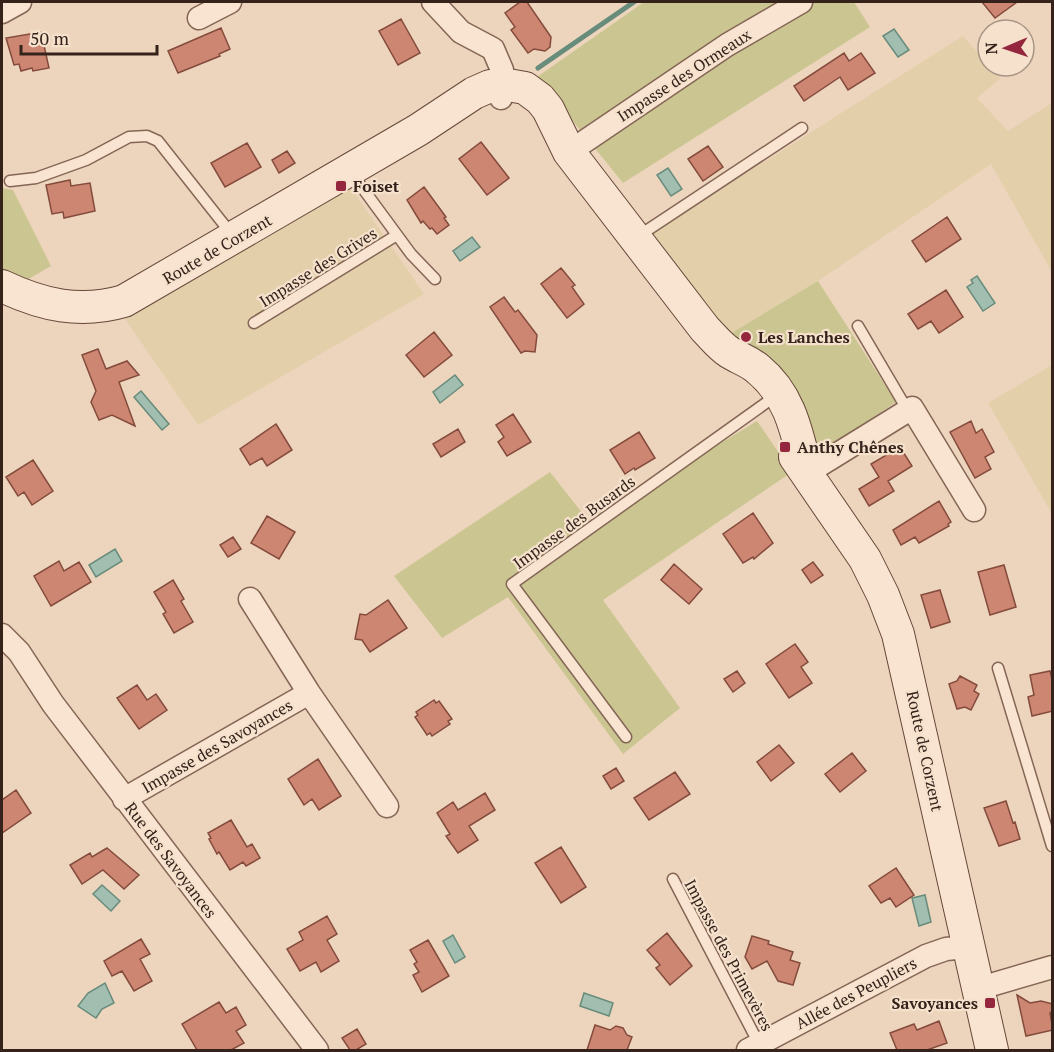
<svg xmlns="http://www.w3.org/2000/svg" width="1054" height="1052" font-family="'PT Serif',serif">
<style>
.farmland{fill:#e3cfaa}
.green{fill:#cbc691}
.water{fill:#a1beb0;stroke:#688c7c;stroke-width:1.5}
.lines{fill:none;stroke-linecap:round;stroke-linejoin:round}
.stream{stroke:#688c7c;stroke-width:5}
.building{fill:#cc8672;stroke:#844b3c;stroke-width:1.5}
.lane-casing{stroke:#856656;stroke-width:13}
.street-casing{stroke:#856656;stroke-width:25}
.secondary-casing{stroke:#66473a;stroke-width:34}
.lane{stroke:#f8e4d0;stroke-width:10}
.street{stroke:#f8e4d0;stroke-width:22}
.secondary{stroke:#f8e4d0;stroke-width:32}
.poi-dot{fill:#94273d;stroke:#f5e1cc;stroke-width:2}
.labels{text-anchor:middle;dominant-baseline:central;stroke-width:4.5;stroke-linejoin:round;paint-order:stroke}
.street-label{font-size:16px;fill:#34221b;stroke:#f5e1cc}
.poi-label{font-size:16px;font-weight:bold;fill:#34221b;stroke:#f5e1cc;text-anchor:start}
</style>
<rect width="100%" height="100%" fill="#edd5bd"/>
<path class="farmland" d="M963 36 988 64V66L1001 78 977 98 1008 131 1052 103V272L991 164 818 281 728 335 652 233Z
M349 185 424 294 198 425 125 319Z
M1052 365V514L988 403Z"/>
<path class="green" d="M644 2H854L870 27 623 183 537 77Z
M2 188 13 190 51 266 20 284 2 275Z
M818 281 896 402 819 454 806 431 728 335Z
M757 421 792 472 603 600 680 708 623 754 508 597 442 638 394 576 550 472 590 523Z"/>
<path class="water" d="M894 29 909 50 898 57 883 36Z
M668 168 682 189 671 196 657 175Z
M472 237 480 247 460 261 453 251Z
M977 276 995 303 983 311 967 287 973 283 971 280Z
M455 375 463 385 440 403 433 392Z
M141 391 169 424 162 430 134 397Z
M115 549 122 561 96 577 89 565Z
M102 885 120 901 111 911 93 894Z
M925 895 931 922 919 926 912 898Z
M453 935 465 957 455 963 443 941Z
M105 983 114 1003 102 1009 96 1018 78 1006 88 993Z
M584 993 613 1003 609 1016 580 1006Z"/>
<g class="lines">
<path class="stream" d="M538 68 634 2"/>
</g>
<path class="building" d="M520 2H527L551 37 550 47 545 51 534 49 528 53 511 30 515 27 505 13Z
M982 2H1017L995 18Z
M401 19 420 53 398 65 379 31Z
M221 28 230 49 219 54 220 56 178 73 168 51Z
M41 32 49 68 33 71 32 68 21 71 19 64 14 65 6 38Z
M844 53 849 61 861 53 875 73 848 90 840 77 804 101 794 86Z
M481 142 509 178 487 195 459 159Z
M247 143 261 167 225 187 211 163Z
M708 146 723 167 703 181 688 159Z
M287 151 295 163 279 173 272 160Z
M70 180 71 186 90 183 95 211 64 218 63 212 52 214 46 185Z
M424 187 446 217 444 218 449 225 437 234 432 228 430 229 423 221 421 223 407 200Z
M947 217 961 239 926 262 912 241Z
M561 268 575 285 572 287 584 304 567 318 541 284Z
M946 290 963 317 939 333 931 321 918 329 908 314Z
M504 297 515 312 518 310 537 335 535 352 525 351 521 353 490 307Z
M434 332 452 355 424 377 406 355Z
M98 349 106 369 127 361 139 375 119 382 135 426 112 415 99 420 91 402 96 391 82 355Z
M513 414 531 442 507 456 498 442 504 437 496 425Z
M971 421 976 433 982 429 994 452 985 457 991 469 975 478 950 432Z
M276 424 292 450 267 466 262 458 250 465 240 449Z
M458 429 465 442 441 457 433 444Z
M639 432 655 458 635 470 634 468 625 474 610 450Z
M900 447 912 466 888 481 894 491 869 506 859 489 879 477 871 464Z
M33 460 53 491 32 505 24 492 18 496 6 477Z
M939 501 951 522 948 524 949 526 919 543 915 537 901 545 893 530Z
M753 513 773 543 754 559 753 557 743 563 723 534Z
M267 516 295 532 279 559 251 543Z
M233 537 241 549 228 557 220 545Z
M59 561 64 571 79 562 91 582 51 606 34 576Z
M813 562 823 575 811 583 802 570Z
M674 564 702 589 689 604 661 580Z
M1004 565 1016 607 990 615 978 572Z
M173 580 184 599 181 601 193 622 174 633 163 614 166 612 154 592Z
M940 590 950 622 931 628 921 595Z
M388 600 407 628 370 652 362 640 355 639 360 614 366 615Z
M795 644 808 662 801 667 812 683 789 698 766 664Z
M737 671 745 683 733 692 724 679Z
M1050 671 1053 683V711L1032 716 1028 697 1034 695 1030 675Z
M960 676 977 685 974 691 979 694 971 710 965 707 957 709 949 684 957 681Z
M137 685 147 700 156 694 167 710 139 729 117 698Z
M434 700 436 703 439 701 452 719 448 721 450 724 432 736 430 733 427 735 415 717 418 715 416 712Z
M779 745 794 763 771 781 757 762Z
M852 753 866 771 840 792 825 774Z
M318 759 341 796 319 810 312 799 304 805 288 779Z
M616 768 624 781 611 789 603 776Z
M675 772 690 794 649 820 634 798Z
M16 790 31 813 2 833V800Z
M485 793 495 810 469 826 478 840 458 853 446 836 450 834 437 813 453 802 458 810Z
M1006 801 1013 823 1015 822 1020 839 999 846 984 808Z
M231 820 247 847 252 844 260 858 246 866 243 862 230 870 219 852 217 854 209 839 211 838 208 833Z
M561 847 586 887 561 903 535 863Z
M107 848 139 875 124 889 103 870 82 884 70 865 90 853 92 857Z
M896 868 914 895 896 907 890 898 881 903 869 886Z
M327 916 337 934 327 940 339 961 321 972 316 962 300 971 287 949 303 940 299 932Z
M667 933 692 966 670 985 656 968 660 965 647 950Z
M752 936 769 941 768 944 793 952 790 960 800 963 793 985 778 981 767 961 752 969 745 957Z
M141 939 150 954 140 959 152 981 134 991 122 971 112 976 104 961Z
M428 940 449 976 422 992 413 975 419 972 414 964 417 962 410 950Z
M1017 995 1030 1003 1041 1001 1053 1004V1010L1050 1013 1053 1030 1026 1036Z
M219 1002 226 1013 236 1007 246 1025 236 1031 244 1043 231 1050H197L182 1024Z
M939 1021 947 1043 927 1050H897L890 1033 914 1024 917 1030Z
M595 1025 610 1030 616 1026 623 1028 627 1035 632 1037 627 1050H587Z
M357 1029 366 1044 356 1050H350L342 1038Z"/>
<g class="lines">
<g class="lane-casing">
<path id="lane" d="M350 171 411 254 435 279
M10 181 36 178 86 160 129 137 147 136 158 141 233 236
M637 237 802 128
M254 323 397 235
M858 326 908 411
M998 668 1052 846
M626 737 512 584 777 395
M673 879 759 1044"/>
</g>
<g class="street-casing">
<path id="street" d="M433 2 461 32 493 49 502 70 503 84 501 98
M2 12 20 2
M199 18 230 2
M569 152 727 45 801 2
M807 473 912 408 974 510
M250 599 309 693 387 806
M2 635 19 652 53 704 317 1050
M124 799 309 693
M977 989 1052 967
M748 1050 926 956 946 949 967 947"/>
</g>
<g class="secondary-casing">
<path id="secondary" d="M2 286C42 305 80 314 124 301L418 130 474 93 490 86 503 84 525 88 540 99 548 109 569 152 705 329C713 337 720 346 729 352 738 358 749 361 758 369 791 396 797 434 807 473
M795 457 865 559 883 595 898 634 992 1050"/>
</g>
<use href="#lane" class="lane"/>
<use href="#street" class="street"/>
<use href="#secondary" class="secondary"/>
</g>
<g class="poi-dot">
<rect x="335" y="180" width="12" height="12" rx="3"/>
<circle cx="746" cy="337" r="6"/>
<rect x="779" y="441" width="12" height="12" rx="3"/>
<rect x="984" y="997" width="12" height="12" rx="3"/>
</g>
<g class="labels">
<g class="street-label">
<text transform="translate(684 75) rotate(-33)">Impasse des Ormeaux</text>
<text transform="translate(217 249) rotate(-30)">Route de Corzent</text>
<text transform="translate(318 267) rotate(-32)">Impasse des Grives</text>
<text transform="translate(574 522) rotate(-36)">Impasse des Busards</text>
<text transform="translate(217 746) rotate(-30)">Impasse des Savoyances</text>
<text transform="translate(925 751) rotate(78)">Route de Corzent</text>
<text transform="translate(171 860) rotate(53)">Rue des Savoyances</text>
<text transform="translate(729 955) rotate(62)">Impasse des Primevères</text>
<text transform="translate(856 993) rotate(-28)">Allée des Peupliers</text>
</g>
<g class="poi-label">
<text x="353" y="186">Foiset</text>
<text x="758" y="337">Les Lanches</text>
<text x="797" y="447">Anthy Chênes</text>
<text x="978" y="1003" text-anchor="end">Savoyances</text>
</g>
</g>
<rect width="1054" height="1052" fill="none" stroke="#34221b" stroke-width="6"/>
<g transform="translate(1006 48) rotate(268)"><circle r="28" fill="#f5e1cc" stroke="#a89585" stroke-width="1.5"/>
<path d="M0-4.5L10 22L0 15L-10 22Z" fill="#94273d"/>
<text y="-9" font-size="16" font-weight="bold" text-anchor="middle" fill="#34221b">N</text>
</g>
<path d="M21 45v9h136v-9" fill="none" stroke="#34221b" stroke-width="3"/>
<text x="30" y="45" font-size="18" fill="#34221b" stroke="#f5e1cc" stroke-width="4.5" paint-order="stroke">50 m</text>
</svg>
